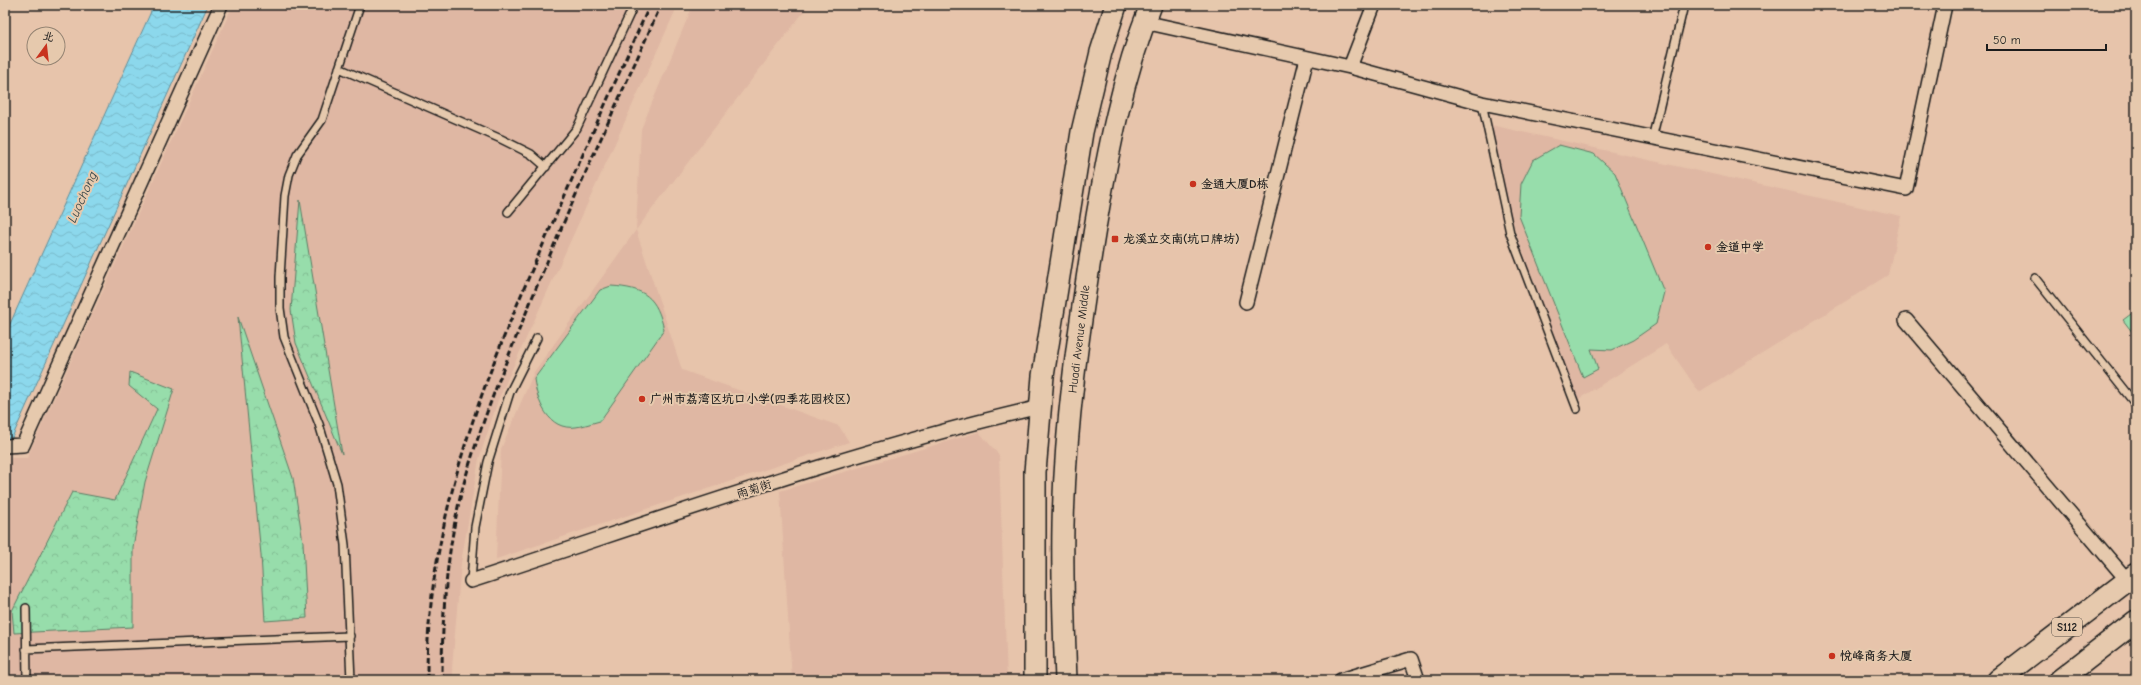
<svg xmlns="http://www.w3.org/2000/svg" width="2141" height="685" font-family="'Comic Neue','LXGW WenKai TC',sans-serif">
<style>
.built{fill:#dfb7a3}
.forest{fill:url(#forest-crowns);stroke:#5a7c64}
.pitch{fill:#97ddab;stroke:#5a7c64}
.water{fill:url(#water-waves);stroke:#5f8d99}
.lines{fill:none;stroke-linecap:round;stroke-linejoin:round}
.service-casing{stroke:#1c1c1c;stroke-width:10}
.minor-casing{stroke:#1c1c1c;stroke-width:16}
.primary-casing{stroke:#1c1c1c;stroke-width:24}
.service{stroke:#e6c9ad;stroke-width:7}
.minor{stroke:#e6c9ad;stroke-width:13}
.primary{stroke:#e6c9ad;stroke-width:21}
.rail{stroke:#1c1c1c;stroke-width:3;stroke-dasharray:6 3;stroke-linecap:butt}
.poi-dot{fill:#c8321e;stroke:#e6c9ad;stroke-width:1.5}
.labels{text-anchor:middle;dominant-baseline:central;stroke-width:4;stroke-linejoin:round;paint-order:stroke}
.shield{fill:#e6c9ad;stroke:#595048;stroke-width:1}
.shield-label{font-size:11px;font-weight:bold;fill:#1c1c1c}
.poi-label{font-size:12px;font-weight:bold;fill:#1c1c1c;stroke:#e6c9ad;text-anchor:start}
.street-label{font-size:12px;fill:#1c1c1c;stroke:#e6c9ad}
.water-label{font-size:13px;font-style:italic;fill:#324246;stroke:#e6c9ad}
</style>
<defs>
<pattern id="forest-crowns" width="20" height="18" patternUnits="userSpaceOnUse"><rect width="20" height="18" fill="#97ddab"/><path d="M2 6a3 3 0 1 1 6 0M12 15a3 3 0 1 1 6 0" fill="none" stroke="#82bd93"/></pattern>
<pattern id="water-waves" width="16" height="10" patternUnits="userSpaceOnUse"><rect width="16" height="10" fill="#8cd8ec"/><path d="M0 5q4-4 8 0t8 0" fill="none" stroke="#78b9ca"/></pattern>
</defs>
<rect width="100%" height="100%" fill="#e7c4ab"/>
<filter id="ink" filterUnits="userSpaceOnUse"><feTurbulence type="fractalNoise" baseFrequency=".025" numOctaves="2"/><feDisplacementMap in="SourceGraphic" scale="8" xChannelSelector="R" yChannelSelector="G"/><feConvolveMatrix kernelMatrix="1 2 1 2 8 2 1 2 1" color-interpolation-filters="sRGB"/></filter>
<g filter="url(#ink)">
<path class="built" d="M233 5H678L498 400 479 459 461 563 452 668 454 680H5V472L11 458H27Z
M693 5H809L636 230 682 370 839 426 849 442 496 559 501 449 534 372 636 230 641 129Z
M1491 125 1901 216 1888 275 1699 392 1666 344 1577 400 1511 218Z
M979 432 999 455 1007 680H792L780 491Z"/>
<path class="forest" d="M300 200 342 454 296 343 291 310Z
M238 317 293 478 303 542 307 618 265 621 261 555Z
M130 372 174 389 145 482 133 547V627L14 633 12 611 72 492 115 500 157 409 129 386Z"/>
<path class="pitch" d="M1559 145 1594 154 1615 173 1664 292 1656 324 1633 340 1612 350 1591 349 1598 369 1583 377 1519 216 1521 184 1533 160Z
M611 286C645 288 657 297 664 330L600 421C592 423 584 426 576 427 548 431 537 401 534 379L600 290Z
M2135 311H2136V337L2123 320Z"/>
<path class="water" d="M154 5H208L5 453V335Z"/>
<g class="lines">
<g class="service-casing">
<path id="service" d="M339 68 501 139 531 154 546 167
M1482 103 1510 233 1577 409
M1652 139 1684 5
M508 212 577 128 634 5
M2035 278 2136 405
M471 581 475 527 488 462 510 392 537 338
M26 608 27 680
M26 649 350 636
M351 680 345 545 337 484 319 424 284 337 280 308V277L285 196 289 175 297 155 322 120 360 5"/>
</g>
<g class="minor-casing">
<path id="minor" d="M1144 22 1350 67 1482 103 1906 189 1945 5
M1350 67 1374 5
M1246 302 1307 58
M1906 320 2127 580
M5 446 23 445 221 5
M471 581C659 520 848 451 1040 407
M1341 680 1411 659 1418 680"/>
</g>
<g class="primary-casing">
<path id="primary" d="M1035 680V472L1043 376 1082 132 1101 52 1116 5
M1066 680C1064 629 1062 577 1063 525 1065 425 1079 327 1095 228 1108 152 1122 77 1151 5
M1998 680 2136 574
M2060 680 2136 621"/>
</g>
<use href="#service" class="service"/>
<use href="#minor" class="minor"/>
<use href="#primary" class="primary"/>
<path class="rail" d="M427 680C426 517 488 368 553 222 585 150 617 77 650 5
M442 680C442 618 446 555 461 494 478 430 503 369 528 308 569 206 616 106 661 5"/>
</g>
</g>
<g class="poi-dot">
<circle cx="1193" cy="184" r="4"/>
<rect x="1111" y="235" width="8" height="8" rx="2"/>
<circle cx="1708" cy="247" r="4"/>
<circle cx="642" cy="399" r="4"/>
<circle cx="1832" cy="656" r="4"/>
</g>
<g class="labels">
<rect class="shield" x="2052" y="618" width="30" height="18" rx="3"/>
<g class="shield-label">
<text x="2067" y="627">S112</text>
</g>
<g class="poi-label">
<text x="1201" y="184">金通大厦D栋</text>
<text x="1123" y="239">龙溪立交南(坑口牌坊)</text>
<text x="1716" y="247">金道中学</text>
<text x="650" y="399">广州市荔湾区坑口小学(四季花园校区)</text>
<text x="1840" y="656">悦峰商务大厦</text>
</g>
<g class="street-label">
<text transform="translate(1079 339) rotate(-83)">Huadi Avenue Middle</text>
<text transform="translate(754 489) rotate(-18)">雨菊街</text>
</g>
<g class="water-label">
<text transform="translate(82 197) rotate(-66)">Luochong</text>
</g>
</g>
<rect width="2141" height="685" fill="none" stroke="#e6c9ad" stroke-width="20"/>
<rect x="10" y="10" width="2121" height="665" fill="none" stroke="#1c1c1c" stroke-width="1.5" filter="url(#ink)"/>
<g transform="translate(46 46) rotate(15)"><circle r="19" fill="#e6c9ad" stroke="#958473"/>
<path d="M0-3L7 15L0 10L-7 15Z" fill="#c8321e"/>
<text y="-6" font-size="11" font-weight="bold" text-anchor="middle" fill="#1c1c1c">北</text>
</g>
<path d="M1987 44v6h119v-6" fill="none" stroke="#1c1c1c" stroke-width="2"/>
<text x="1993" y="44" font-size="12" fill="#1c1c1c" stroke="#e6c9ad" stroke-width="3" paint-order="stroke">50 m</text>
</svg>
